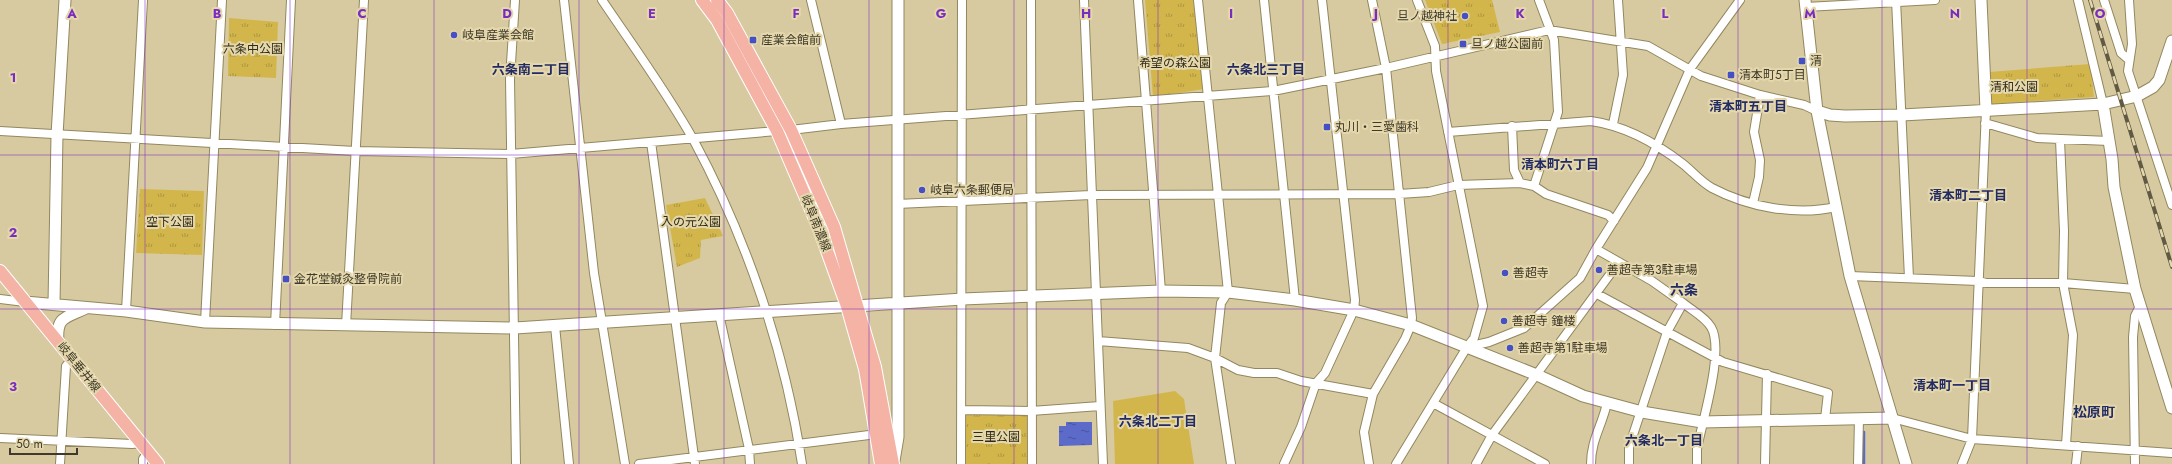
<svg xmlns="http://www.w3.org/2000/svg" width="2172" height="464" font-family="Jost,'Noto Sans JP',sans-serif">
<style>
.grass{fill:url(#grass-tufts)}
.pitch{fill:#d3b64b}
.water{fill:url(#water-ripples)}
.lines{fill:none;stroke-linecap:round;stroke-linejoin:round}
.stream{stroke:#5c6bca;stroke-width:2.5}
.street-casing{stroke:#92875e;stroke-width:10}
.secondary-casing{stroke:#92875e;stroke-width:13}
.primary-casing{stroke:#fff;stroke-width:14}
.street{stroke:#fff;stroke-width:8}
.secondary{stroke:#fff;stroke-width:11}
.primary{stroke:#f4b3a5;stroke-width:12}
.rail-casing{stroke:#605943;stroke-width:4}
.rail{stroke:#e4d7ac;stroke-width:2.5;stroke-dasharray:8;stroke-linecap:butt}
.grid{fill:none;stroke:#7b2cbf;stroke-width:1;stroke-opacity:0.55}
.poi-dot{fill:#4550c4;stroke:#e4d7ac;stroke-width:1.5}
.labels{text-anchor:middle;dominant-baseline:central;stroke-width:4;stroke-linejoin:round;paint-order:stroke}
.poi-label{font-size:12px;fill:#3f3a29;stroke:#e4d7ac;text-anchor:start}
.park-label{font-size:12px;fill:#312b16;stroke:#e4d7ac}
.street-label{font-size:12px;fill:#3f3a29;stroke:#e4d7ac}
.neighbourhood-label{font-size:13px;font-weight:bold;fill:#232b64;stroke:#e4d7ac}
.quarter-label{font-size:14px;font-weight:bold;fill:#232b64;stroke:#e4d7ac}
.grid-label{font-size:13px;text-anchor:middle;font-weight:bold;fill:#7b2cbf;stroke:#e4d7ac;stroke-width:4;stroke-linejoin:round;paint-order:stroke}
</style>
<defs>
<pattern id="grass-tufts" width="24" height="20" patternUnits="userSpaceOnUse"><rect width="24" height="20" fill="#d3b64b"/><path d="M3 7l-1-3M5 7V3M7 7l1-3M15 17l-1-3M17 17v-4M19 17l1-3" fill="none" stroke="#ad953e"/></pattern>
<pattern id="water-ripples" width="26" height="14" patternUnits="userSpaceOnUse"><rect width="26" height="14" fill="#5c6bca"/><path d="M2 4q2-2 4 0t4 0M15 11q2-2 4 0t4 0" fill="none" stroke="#4a549a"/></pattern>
</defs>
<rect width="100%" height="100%" fill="#d7caa0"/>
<path class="grass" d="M1145 0H1193L1204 89 1153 97Z
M1425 0H1492L1500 32 1442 44Z
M229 18 278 22 276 78 228 76Z
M2090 64 2094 97 1991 104 1989 72Z
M140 189 204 191 202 255 136 253Z
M705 198 723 236 701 240 700 258 677 267 666 205Z
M962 410 1031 411 1032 464H961Z"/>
<path class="pitch" d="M1175 391 1184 399 1194 464H1115L1113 401Z"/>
<path class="water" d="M1066 422H1092V445L1059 446V426H1066Z"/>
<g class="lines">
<path class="stream" d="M1864 464V432"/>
<g class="street-casing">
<path id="street" d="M515 0 510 79 516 464
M564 0 594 273 625 464
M602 0C633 46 666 91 693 139 747 239 785 351 802 464
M811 0 841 124
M1031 0 1032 464
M1084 0 1103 464
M1138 0 1161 291
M1198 0 1228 292 1221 303 1215 358 1231 464
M1264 0 1295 300
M1896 0 1909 278
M2078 0 2103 104
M2104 0 2121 53 2128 59
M2129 0 2132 44 2128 71 2172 205
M1806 7 1935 0
M1985 123 2037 138 2109 141
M1613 124 1623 75 1618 0
M1512 126 1514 170 1520 183
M791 130 841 124 1273 91 1386 68 1549 30 1648 46 1701 76 1760 95 1804 105 1817 111
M0 131 355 151 511 154 777 131
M1448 132 1591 121C1626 126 1656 143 1683 164 1693 172 1701 182 1712 188 1748 207 1796 216 1836 207
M2060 140 2064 231 2063 283 2073 335 2066 445
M651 142 695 464
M1534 186 1558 112 1554 40 1539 0
M1753 203 1759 177 1760 160 1754 132 1760 95
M897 204 1091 195 1399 194 1429 192 1458 185 1520 183 1534 186 1546 194 1608 215 1614 221
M1596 249 1652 281 1683 303 1667 332 1629 447V464
M1850 276 1978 281 1986 283H2063L2135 289
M1597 294 1723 362 1828 393 1825 419
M0 299 25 302
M1683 303C1693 311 1705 317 1711 327 1725 350 1702 422 1697 449V464
M126 311 143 0
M719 314 749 449 750 464
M205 322 222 0
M275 325 291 0
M346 326 364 0
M555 326 569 464
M1098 341 1188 348 1215 358 1238 370 1254 373H1277L1301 381 1373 394
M1467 347 1489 342 1524 328 1580 278 1596 249 1647 168 1690 69 1740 0
M1433 403 1545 464
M962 410 1031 411 1100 406
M1892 418 1972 439 2172 453
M0 438 132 444 141 443
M60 464 66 366 72 359
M143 464V459L148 452
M639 464 877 434
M961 464 962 0
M1284 464 1301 427 1316 383 1325 373 1354 310 1355 300 1322 0
M1369 464 1364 432 1373 394 1405 339 1411 325 1412 318 1386 68 1372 0
M1396 464 1467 347 1474 338 1483 306 1436 71 1435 46 1417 0
M1476 464 1492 435 1619 262
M1591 464C1591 440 1602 426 1607 403
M1765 464 1767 374
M1858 464 1859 418
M1962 464 1972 439 1986 110
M2076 464 2078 446
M2135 464 2133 337 2135 316 2140 306"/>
</g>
<g class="secondary-casing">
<path id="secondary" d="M1805 0 1817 111 1850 276 1906 464
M1981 0 1986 110
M2103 104 2112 159 2114 187 2135 289 2172 408
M1817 111 1830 115 1845 116 1902 115 2103 104 2137 96 2153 87 2159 80 2172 41
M25 302 126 311 205 322 515 328 963 299 1161 291 1228 292 1295 300 1354 310 1411 325 1537 375 1583 396 1642 412 1702 422 1892 418
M54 304 57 135 65 0
M58 341C56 316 66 318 86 308
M894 461 898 437V0"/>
</g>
<g class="primary-casing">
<path id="primary" d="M702 0 717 20 777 131 818 226 847 306 865 369 881 464
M717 0 727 13 791 130 834 227 875 367 893 464
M0 271 158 464"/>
</g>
<use href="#street" class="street"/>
<use href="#secondary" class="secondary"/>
<use href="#primary" class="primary"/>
<g class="rail-casing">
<path id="rail" d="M2090 0 2172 267"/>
</g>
<use href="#rail" class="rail"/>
</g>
<path class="grid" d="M145 0V464M290 0V464M434 0V464M579 0V464M724 0V464M869 0V464M1014 0V464M1158 0V464M1303 0V464M1448 0V464M1593 0V464M1738 0V464M1882 0V464M2027 0V464M0 155H2172M0 309H2172"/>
<g class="poi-dot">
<circle cx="1465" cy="16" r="4"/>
<circle cx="454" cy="35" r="4"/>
<rect x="749" y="36" width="8" height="8" rx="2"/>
<rect x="1459" y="40" width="8" height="8" rx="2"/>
<rect x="1798" y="57" width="8" height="8" rx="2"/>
<rect x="1727" y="71" width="8" height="8" rx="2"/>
<rect x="1323" y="123" width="8" height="8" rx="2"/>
<circle cx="922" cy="190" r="4"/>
<circle cx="1599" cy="270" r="4"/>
<circle cx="1505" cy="273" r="4"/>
<rect x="282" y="275" width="8" height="8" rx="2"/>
<circle cx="1504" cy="321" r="4"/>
<circle cx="1510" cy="348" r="4"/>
</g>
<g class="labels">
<g class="poi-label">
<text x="1457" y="16" text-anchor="end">旦ノ越神社</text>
<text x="462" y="35">岐阜産業会館</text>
<text x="761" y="40">産業会館前</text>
<text x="1471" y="44">旦ノ越公園前</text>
<text x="1810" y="61">清</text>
<text x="1739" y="75">清本町5丁目</text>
<text x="1335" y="127">丸川・三愛歯科</text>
<text x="930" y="190">岐阜六条郵便局</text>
<text x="1607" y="270">善超寺第3駐車場</text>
<text x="1513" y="273">善超寺</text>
<text x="294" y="279">金花堂鍼灸整骨院前</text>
<text x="1512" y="321">善超寺 鐘楼</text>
<text x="1518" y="348">善超寺第1駐車場</text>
</g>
<g class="park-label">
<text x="253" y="49">六条中公園</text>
<text x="1175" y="63">希望の森公園</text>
<text x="2014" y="87">清和公園</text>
<text x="170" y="222">空下公園</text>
<text x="691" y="222">入の元公園</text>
<text x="996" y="437">三里公園</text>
</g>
<g class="street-label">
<text transform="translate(816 223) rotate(68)">岐阜南濃線</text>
<text transform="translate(79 367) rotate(51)">岐阜垂井線</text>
</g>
<g class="neighbourhood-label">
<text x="531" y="69">六条南二丁目</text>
<text x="1266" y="69">六条北三丁目</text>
<text x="1748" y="106">清本町五丁目</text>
<text x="1560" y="164">清本町六丁目</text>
<text x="1968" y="195">清本町二丁目</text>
<text x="1952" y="385">清本町一丁目</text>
<text x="1158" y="421">六条北二丁目</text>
<text x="1664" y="440">六条北一丁目</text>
</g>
<g class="quarter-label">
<text x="1684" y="290">六条</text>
<text x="2094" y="412">松原町</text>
</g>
</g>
<g class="grid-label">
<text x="72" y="18">A</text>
<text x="217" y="18">B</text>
<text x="362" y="18">C</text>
<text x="507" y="18">D</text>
<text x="652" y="18">E</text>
<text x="796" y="18">F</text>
<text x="941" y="18">G</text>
<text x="1086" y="18">H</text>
<text x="1231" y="18">I</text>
<text x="1376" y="18">J</text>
<text x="1520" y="18">K</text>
<text x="1665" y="18">L</text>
<text x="1810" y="18">M</text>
<text x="1955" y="18">N</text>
<text x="2100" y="18">O</text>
<text x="13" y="82">1</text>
<text x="13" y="237">2</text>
<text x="13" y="391">3</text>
</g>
<path d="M10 448v6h67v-6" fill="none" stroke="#3f3a29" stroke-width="2"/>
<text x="16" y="448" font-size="12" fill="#3f3a29" stroke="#e4d7ac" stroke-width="3" paint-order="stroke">50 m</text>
</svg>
